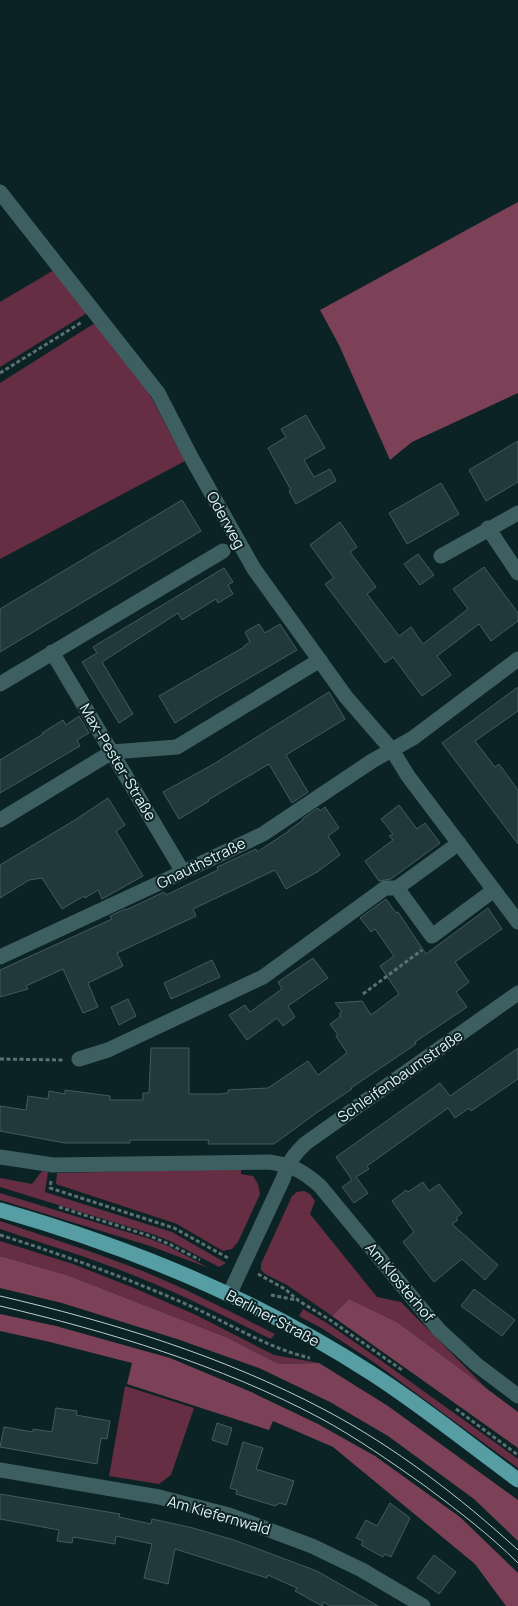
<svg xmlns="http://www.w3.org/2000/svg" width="518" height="1606" font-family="Manrope,sans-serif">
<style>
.green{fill:#652e42}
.forest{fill:#7c4156}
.building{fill:#21393b;stroke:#425b5d}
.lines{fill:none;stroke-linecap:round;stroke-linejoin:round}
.path{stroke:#5c7072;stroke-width:3;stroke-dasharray:4 2.5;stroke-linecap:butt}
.minor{stroke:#3e5f61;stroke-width:15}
.major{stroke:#569ea3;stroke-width:15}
.tram{stroke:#bdcdce;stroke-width:1}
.labels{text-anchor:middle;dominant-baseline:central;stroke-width:4;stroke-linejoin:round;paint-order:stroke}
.street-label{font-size:15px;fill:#e2f0f1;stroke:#0b2325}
</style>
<rect width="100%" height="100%" fill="#0b2325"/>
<path class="green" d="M54 270 87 313 0 367V302Z
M95 323 123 355 151 397 185 461 0 559V383Z
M241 1169V1174L253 1176 258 1184 260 1194 238 1242 232 1249 223 1251 177 1224 56 1184 57 1173Z
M42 1171 48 1172 45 1192 172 1232 226 1263 219 1267 170 1241 152 1234 0 1187V1178L32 1184Z
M304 1191 310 1194 315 1201 310 1214 377 1297 401 1302 488 1390 397 1322 349 1299 332 1316 287 1285 265 1274 261 1270V1264L292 1196 297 1192Z
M0 1193 150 1239 168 1246 209 1268 150 1246 0 1200Z
M0 1221C47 1237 94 1252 140 1270 187 1289 231 1312 275 1334L271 1339C228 1318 185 1296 140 1278 95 1259 47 1245 0 1229Z
M0 1241 73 1264 134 1288 196 1315 274 1355 319 1363 279 1364 226 1337 67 1275 0 1256Z
M303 1309 327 1323 379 1359 518 1459V1468L375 1363 323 1329 299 1316Z
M125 1386 194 1408 171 1475 159 1484 109 1476Z"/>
<path class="forest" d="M518 202V393L412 442 390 460 339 345 320 310Z
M0 1256 67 1275 226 1337 279 1364 319 1363 388 1406 518 1500V1541L474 1499 388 1436 330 1402 259 1368 177 1339 62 1303 0 1288Z
M349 1299 397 1322 518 1412V1448L332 1316Z
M0 1314 56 1326 170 1358 249 1391 318 1424 375 1456 460 1517 518 1573V1606H506L475 1564 333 1447 273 1421 269 1430 127 1384 132 1363 50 1342 0 1331Z"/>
<path class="building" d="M306 415 325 448 304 460 314 477 330 469 336 481 296 504 289 491 291 490 268 448 286 437 281 429Z
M518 441V482L486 501 469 470Z
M441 483 459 514 407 544 389 513Z
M182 500 201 531 0 652V609Z
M340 522 357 547 350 552 376 587 367 594 399 636 411 627 423 644 468 609 453 589 484 567 518 613V621L491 641 479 624 437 656 451 675 422 696 393 657 385 663 325 584 334 578 310 545Z
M418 554 434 575 420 585 404 564Z
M224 568 233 582 228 585 233 594 218 603 216 599 182 620 178 613 102 662 133 714 119 723 82 662 97 653 93 647Z
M259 624 265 633 280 624 297 650 210 701 175 723 159 696 244 647V646L250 642 245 632Z
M518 687V711L475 741 495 767 499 764 518 790V844L442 743Z
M329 692 345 719 286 755 308 792 292 803 269 764 208 800 209 801 179 819 163 792 212 765Z
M79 716 89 733 77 740 80 746 0 793V760L43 734 42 733 63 720 66 725Z
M108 798 125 825 116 831 143 876 102 899 98 890 85 898 84 896 62 909 42 878 29 880 0 898V865L75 820Z
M399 805 417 829 425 823 440 843 391 879 379 881 365 861 393 840 389 836 393 834 381 819Z
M325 807 339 828 328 836 340 855 317 872 286 889 275 870 193 909 196 916 117 953 123 966 88 983 98 1007 83 1013 63 969 26 986 28 989 0 997V970L112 919 110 916 125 909 126 910 164 892 166 895 218 870 217 867 256 849 257 852 289 831V830L303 820 302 819 318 808 320 811Z
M386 899 396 913 398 912 426 954 488 908 502 929 455 962 469 982 456 992 467 1007 415 1042 416 1044 351 1088 352 1089 319 1111 274 1144H208L209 1140H130V1143H65L0 1131V1106L26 1110 28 1096 48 1099 49 1091 65 1094V1090L110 1096V1100H143V1093H149L151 1048H189V1094H220L228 1093V1090L268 1088 308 1061 318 1075 347 1053 336 1036 338 1035 330 1024 341 1016 339 1014 342 1012 335 1003 362 1001 371 1015 399 994 380 966 394 956 375 929 371 932 360 918Z
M313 958 328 978 288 1006 295 1017 283 1026 277 1018 247 1040 229 1015 245 1005 250 1012 282 989 278 982Z
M212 960 220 977 171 999 164 983Z
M128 999 136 1016 119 1025 111 1007Z
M518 1048V1079L471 1111 469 1108 455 1118 448 1108 367 1166 369 1169 356 1177 368 1193 354 1203 342 1187 352 1180 336 1157 440 1083 450 1096Z
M423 1182 429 1191 439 1184 462 1213 456 1218 458 1220 452 1224 498 1265 485 1280 462 1259 434 1282 403 1242 414 1232 392 1201 406 1190 408 1192Z
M474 1289 515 1320 502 1336 461 1306Z
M56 1408 77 1411 76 1415 110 1421 107 1439 101 1438 97 1464 0 1447 4 1427 33 1432V1429L52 1432Z
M217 1423 232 1428 227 1445 212 1440Z
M243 1442 263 1448 256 1469 294 1481 286 1505 280 1503 275 1506 236 1494 237 1490 230 1488Z
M0 1494 120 1514 119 1517 151 1524 152 1519 193 1528 234 1540 317 1571 378 1606H330L324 1602 322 1606 295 1591 297 1588 268 1575 267 1578 175 1549 168 1584 144 1578 152 1544 116 1536 115 1544 73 1537 72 1543 57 1541 59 1530 0 1519Z
M390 1503 410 1518 391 1557 385 1554 383 1557 361 1545 363 1541 356 1538 366 1520 377 1526Z
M434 1555 456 1572 439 1594 417 1578Z"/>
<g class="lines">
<path class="path" d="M0 373 82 322
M363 994 422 950
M0 1059 63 1060
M51 1181 50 1188 174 1228 228 1258
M59 1207 150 1236 169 1244 200 1260
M0 1235C64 1255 127 1278 188 1305 229 1323 267 1348 310 1358
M258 1274 285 1289 299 1301 330 1320 402 1370
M271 1295 296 1300
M456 1409 518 1455"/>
<path class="minor" d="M0 192 158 393 191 457 254 569 346 697 392 750 408 776 518 922
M488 528 518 573
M441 556 518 513
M52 652 183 872
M0 684 223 551
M0 820 112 752 177 747 320 660
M459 843 397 888 432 936 494 890
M0 957 183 872 263 834 372 761 413 738 518 659
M79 1059 108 1050 263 977 385 888H397
M0 1157 53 1165 269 1162C292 1165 303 1171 320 1186L439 1330 477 1365 518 1396
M229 1295 283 1179C288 1163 294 1154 306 1143L518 993
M0 1470 159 1497 229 1515 312 1546 362 1570 423 1606"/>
<path class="major" d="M0 1210C130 1247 257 1299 371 1373 421 1405 469 1444 518 1480"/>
<path class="tram" d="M0 1296C112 1322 223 1356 325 1410 395 1447 460 1497 518 1550
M0 1306C110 1332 220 1365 320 1418 357 1438 391 1462 425 1486 457 1510 490 1535 518 1563"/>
</g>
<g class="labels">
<g class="street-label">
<text transform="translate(226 520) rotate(61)">Oderweg</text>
<text transform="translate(118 762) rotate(59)">Max-Pester-Straße</text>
<text transform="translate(201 863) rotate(-26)">Gnauthstraße</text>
<text transform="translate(400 1076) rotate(-35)">Schleifenbaumstraße</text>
<text transform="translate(400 1282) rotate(50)">Am Klosterhof</text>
<text transform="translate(273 1318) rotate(28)">Berliner Straße</text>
<text transform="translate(219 1515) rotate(16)">Am Kiefernwald</text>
</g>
</g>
</svg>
